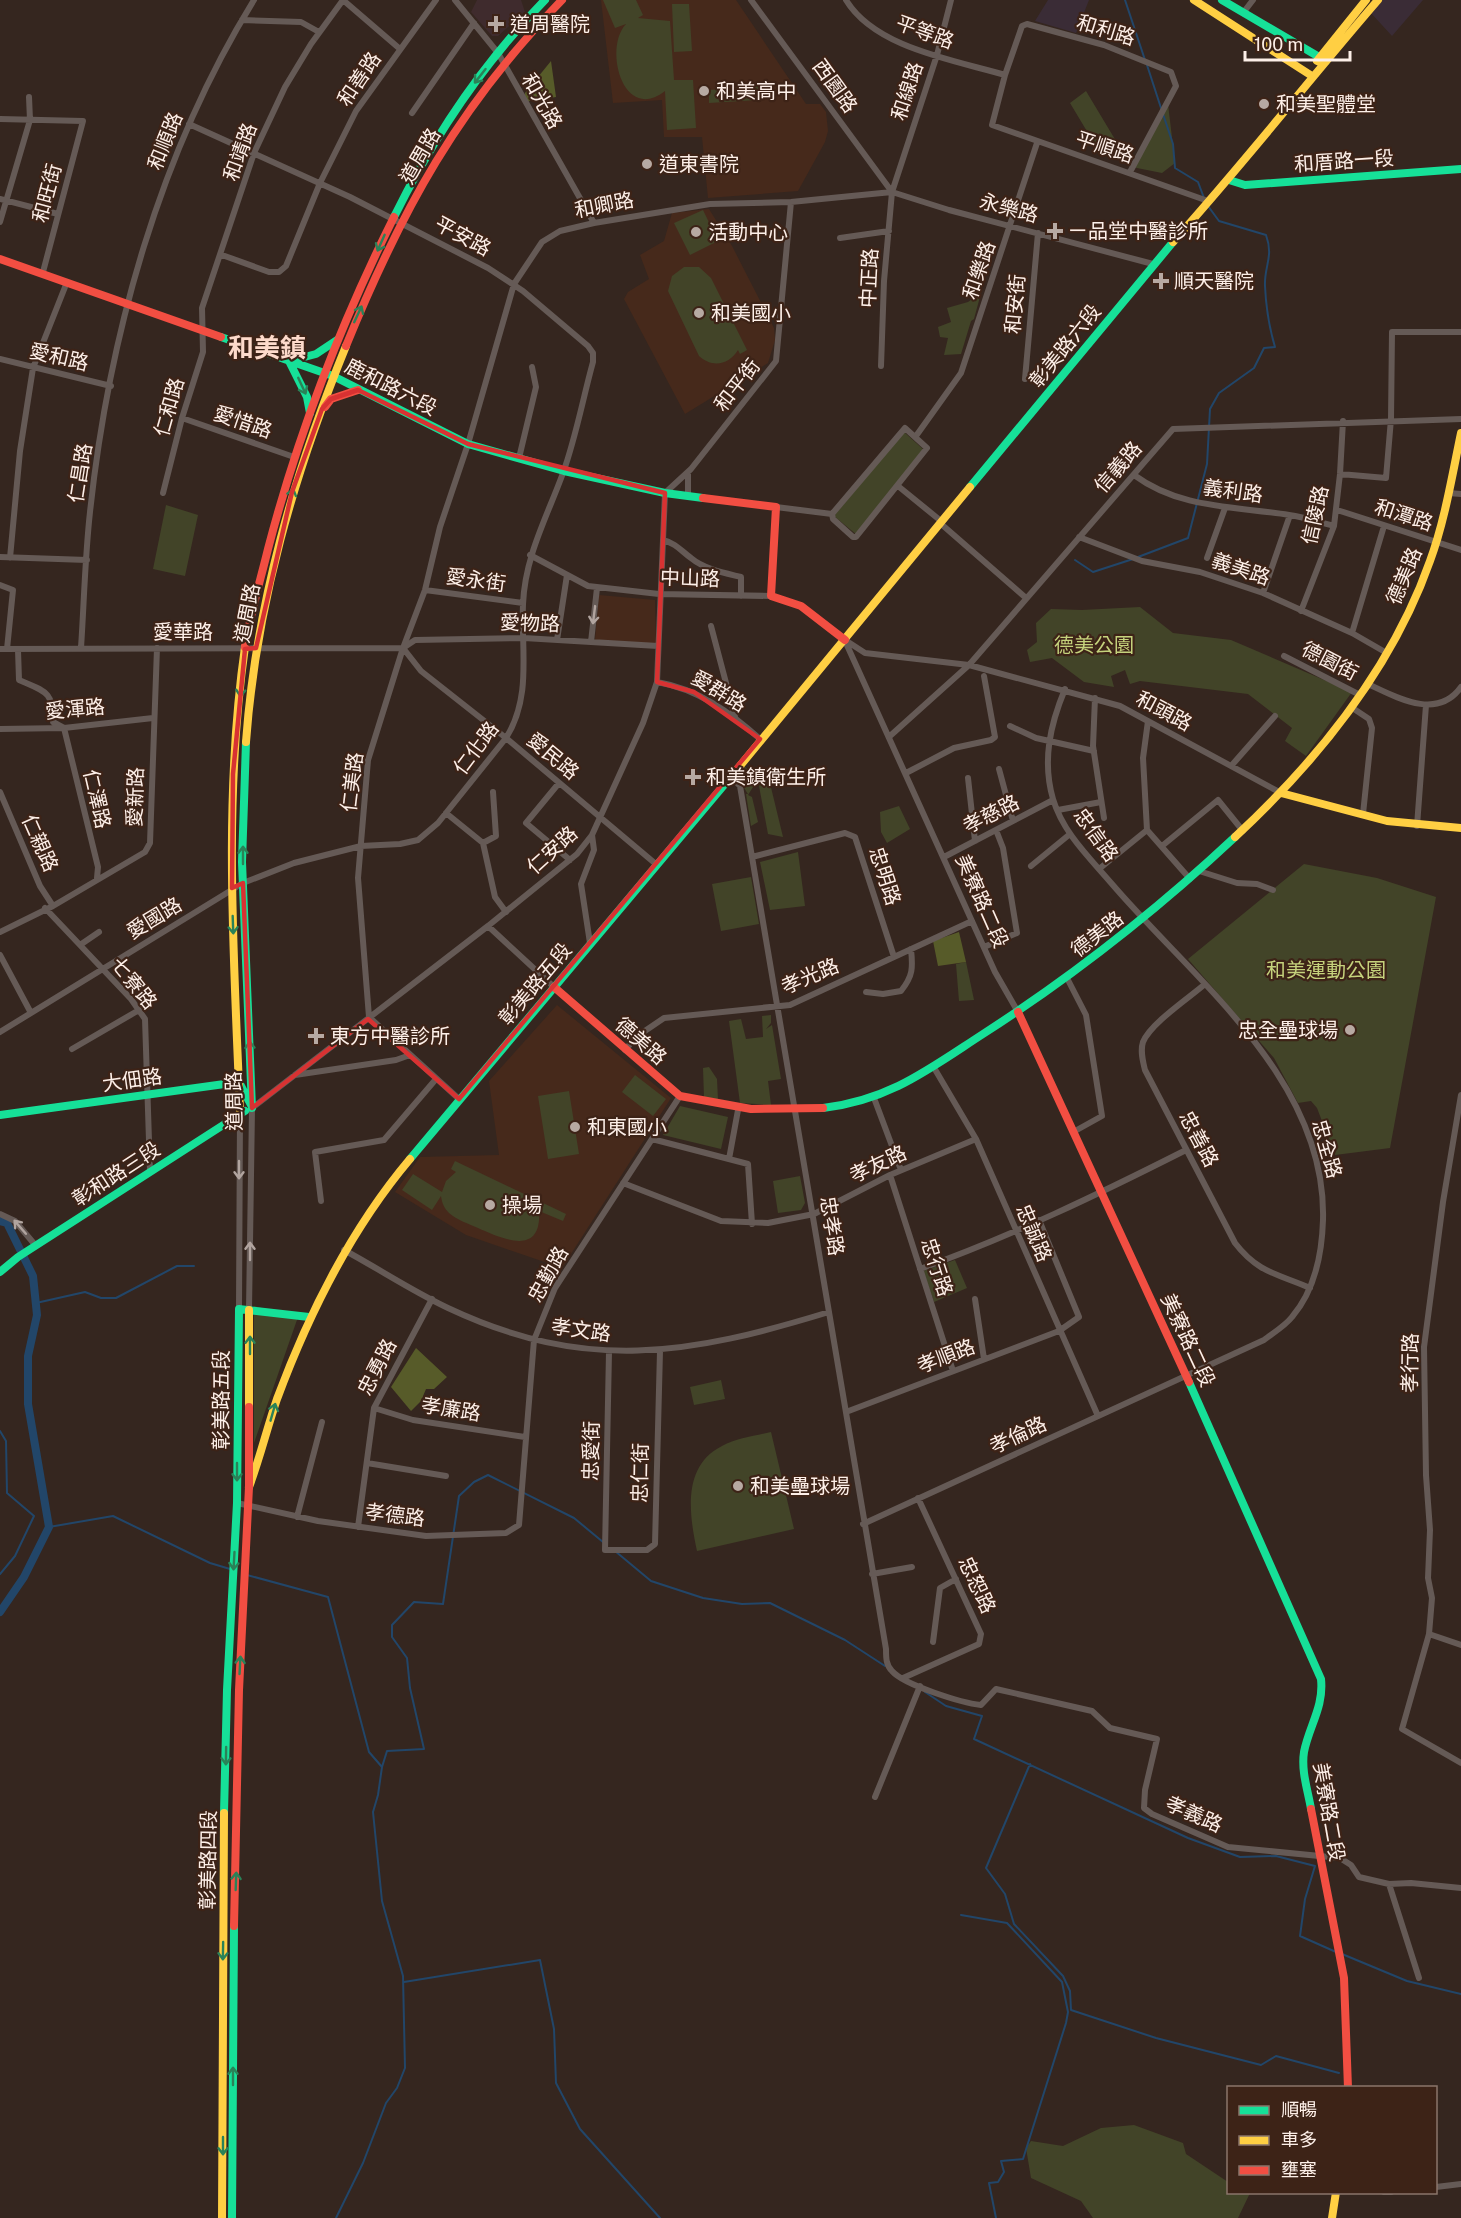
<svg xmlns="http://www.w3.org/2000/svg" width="1461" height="2218" font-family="'Public Sans','Noto Sans TC',sans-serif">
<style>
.built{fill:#46291b}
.industrial{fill:#3a2c36}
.medical{fill:#3f2b2d}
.green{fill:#424428}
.forest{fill:#575b29}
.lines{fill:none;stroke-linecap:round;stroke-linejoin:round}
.stream{stroke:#224669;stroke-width:2}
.canal{stroke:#224669;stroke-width:8}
.street{stroke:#655a56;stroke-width:6}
.fast{stroke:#16e098;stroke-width:8}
.slow{stroke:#ffcf43;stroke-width:8}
.jam{stroke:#f24e42;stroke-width:8}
.oneway{stroke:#2a8258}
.oneway2{stroke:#b1a49f}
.marked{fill:none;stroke:#d83232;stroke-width:4.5;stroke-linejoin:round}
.poi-dot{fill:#b7a9a2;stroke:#3d2317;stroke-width:2}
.labels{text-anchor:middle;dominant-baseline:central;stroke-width:4.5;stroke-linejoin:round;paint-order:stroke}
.poi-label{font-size:20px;fill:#fdefe8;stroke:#3d2317;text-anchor:start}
.street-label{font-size:20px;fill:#fdefe8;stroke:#3d2317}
.park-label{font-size:20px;fill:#c5d27c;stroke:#3d2317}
.district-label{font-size:26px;font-weight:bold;fill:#fddacb;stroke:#3d2317}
</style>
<rect width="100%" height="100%" fill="#35261f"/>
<path class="built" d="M601 0H736L806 104H820L826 112 828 131 825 142 798 191 708 198 702 137H664L662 100 613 103Z
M709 209 732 246 774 328 775 340 768 363 685 414 624 299 628 292 649 279 640 255 664 241 672 213Z
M599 595 655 600 656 645 595 640Z
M557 1005 671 1098 562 1268 466 1235 395 1192 420 1157 499 1155 489 1081Z"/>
<path class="industrial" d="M1048 0H1089L1076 33 1035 21Z
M1381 0H1423L1392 36 1370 12Z"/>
<path class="medical" d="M477 0H521L525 12 498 36H492L471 12Z"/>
<path class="green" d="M603 0H636L643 15 638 18 670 21 674 80H693L696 128 667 130 665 91C623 124 603 48 626 24L615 28Z
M672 4H689L692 51 674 52Z
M758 86V100L709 103V90Z
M1086 91 1125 156 1115 160 1100 153 1070 103Z
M1168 104 1175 163 1162 173 1132 167Z
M703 210 718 241 690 255 674 223Z
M684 267H699L711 278 747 350 740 354 738 350C729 365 712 368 699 356L668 291 672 276Z
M981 293 974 319 971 321 961 354 944 355 948 338 940 337 938 327 951 322 947 308 968 302Z
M904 432 924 450 857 535 834 516Z
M166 505 198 515 185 576 153 569Z
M1140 607 1173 633 1231 640 1352 692 1306 756 1285 741 1292 728 1248 694 1140 681 1130 684 1125 670 1111 676 1114 687 1084 682 1052 658 1030 662 1027 650 1037 642 1036 623 1051 609 1082 610Z
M744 766 758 779 748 795 752 797 758 822 751 826 746 794H748C741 784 740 778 744 766Z
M768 775 783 837 768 834 759 786Z
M899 806 910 829 887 843 881 832 880 812Z
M798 852 805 906 770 910 760 862Z
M1304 864 1377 878 1436 897 1390 1148 1335 1155 1317 1108 1311 1101 1298 1103 1274 1058 1188 959Z
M751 877 759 924 721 931 712 884Z
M966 962 974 1000 959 1001 956 964Z
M771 1015V1023L766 1029 772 1025 781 1079 768 1081 771 1105 740 1103 729 1021 741 1019 746 1039 763 1037 762 1016Z
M709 1067 717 1079 718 1100 704 1097 703 1068Z
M635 1075 666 1099 653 1116 622 1092Z
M569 1091 579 1154 548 1159 538 1096Z
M680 1106 728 1117 721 1149 663 1135Z
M455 1161 566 1214 563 1221 539 1211C542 1257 503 1239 478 1228 469 1224 457 1220 449 1213 444 1208 442 1203 441 1196L432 1210 402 1190 413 1174 442 1192 446 1181 456 1172 451 1169Z
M800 1176 805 1203 801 1210 778 1213 773 1181Z
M955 1260 967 1288 934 1302 923 1271Z
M254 1306 298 1317 254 1443Z
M721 1380 725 1399 694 1405 690 1387Z
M771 1432 794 1529 697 1551C689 1514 682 1466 722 1446 737 1438 755 1436 771 1432Z
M1134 2125 1183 2143 1186 2154 1228 2182V2192L1250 2193 1238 2218H1093L1081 2201 1031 2178 1026 2148 1031 2141 1063 2146 1101 2128Z"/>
<path class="forest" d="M551 61 556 97 524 102 525 93Z
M959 932 966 962 938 966 933 941Z
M416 1348 447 1377 434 1389H426L421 1401 411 1411 391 1387Z"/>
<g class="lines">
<path class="stream" d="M1125 0 1145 60
M1147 65 1161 108
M1163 114 1173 144 1175 168 1198 182 1204 198
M1138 557 1188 538 1207 464 1210 409 1219 393 1254 368 1264 348 1275 347C1269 327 1266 307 1265 286 1264 266 1274 257 1266 235L1219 221 1208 206
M1075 560 1093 572 1133 559
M36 1303 85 1292 101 1298H116L177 1266H194
M0 1431 6 1441 7 1493 34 1516 15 1556 0 1574
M49 1527 113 1516 210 1563 230 1569
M615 1551 651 1581 703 1598 742 1604 770 1603 845 1640 885 1666
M247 1575 328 1597 369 1752 382 1767 378 1795 373 1812 382 1901 403 1976 405 2068 397 2088 386 2103 363 2163 336 2218
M925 1692 946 1706 982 1716 974 1739 1188 1838 1240 1857 1276 1856 1315 1866 1305 1899 1300 1936 1336 1952
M1030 1764 986 1868 1005 1894 1014 1924 1063 1976 1070 1991 1071 2010 1156 2038 1261 2065 1276 2056 1339 2073
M382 1767 387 1751 424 1749 410 1688 407 1658 392 1637V1625L414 1602 443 1604 459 1496 474 1482 488 1475 574 1518 603 1542
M961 1915 1007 1923 1062 1982 1068 2012 1066 2023 1023 2159 1001 2161 1004 2172 998 2182 989 2183 996 2218
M1342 1954 1407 1981 1461 1994
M404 1982 540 1960 554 2029 556 2083 580 2129 660 2218"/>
<path class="canal" d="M0 1221 7 1223 33 1276 37 1315 28 1356V1404L49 1527 24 1577 0 1612"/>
<path class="street" d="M343 0 400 49
M455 0 498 53 594 223
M751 0 892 192
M846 0C875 48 954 60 1005 75
M1243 13 1253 0
M242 20 301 22 319 32
M412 113 474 23
M0 119 83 121 43 272
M1130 172 1176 86 1171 72 1104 45 1027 24 1022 26 1005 75 992 125 1208 201
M892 192 949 210 1153 264
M0 199 58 214
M0 222 30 120 29 97
M840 238 889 231
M222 255 269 272H279L286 266 320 183 356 111 436 0
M0 359 111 386
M881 366 884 281 892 192 937 55 951 0
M1025 379 1038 233
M182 418 294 457
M905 428 927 448 856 537H853L833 519 832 514Z
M916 436 961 373 1037 143
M519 458 536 387 532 367
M1340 474 1386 478 1391 419 1392 332H1461
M1134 475C1180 509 1234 506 1289 515 1304 517 1319 522 1334 526
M898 486 941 521
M163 493 182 418 203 352 202 308 254 153 285 87 311 44 343 0
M1448 493 1461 494
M688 495V472
M776 507 832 514
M1337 510 1461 550
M940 523 1026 598
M1079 537 1142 561 1200 572 1263 593 1352 633 1385 652
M663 540C677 544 680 550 691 558 704 569 725 573 741 577V596
M530 555 588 586 659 594 771 596
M0 557 87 560
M10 558 20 451 33 368 67 282
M1207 558 1225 508
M0 585 13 590 7 649
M425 590 523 603
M1263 593 1290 515
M1301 611 1334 526 1340 474 1343 421
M711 626 735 717
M1352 633 1384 526
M557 640 567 575
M845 640 865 653 969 665 1120 706 1281 793
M591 642 597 588
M846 643 995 972 1018 1012
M81 648C84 603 85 557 90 512 109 335 160 152 254 0
M403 648 421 671 506 738 657 865
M403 648 415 640 524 638 658 646
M0 649 403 648
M18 650 19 680C44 691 54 691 53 722L64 728 98 867 97 878
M1284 656 1360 695
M657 682C698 689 730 712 760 739
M1368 684C1396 697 1437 721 1461 687
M1095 698 1093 746 1104 818
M1351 707 1369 719 1372 728 1363 814
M1010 726 1036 738 1094 751
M0 729 64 728 153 718
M890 736 969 665 1173 429 1461 419
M1232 765 1275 716
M999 769 1013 821
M906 773 954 748 991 740 995 737 984 676
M731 777 740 786 752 857 886 1649C886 1658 886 1665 892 1671 904 1685 962 1703 981 1705L996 1689 1092 1711 1110 1728 1157 1739 1145 1790 1144 1808 1152 1814 1228 1847 1340 1858 1351 1865 1359 1877 1389 1884 1419 1978
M968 778 975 841
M559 783 526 823 570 860
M0 792 40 886 53 906
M1058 810 1101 802
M446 813 483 843
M1417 826 1426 705
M1147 830 1143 758 1148 721
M483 843 495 897 506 912
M483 843 496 836 493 792
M1162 846 1218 800 1243 831
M752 857 845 833 855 837 894 957
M944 857 1053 800
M1031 866 1070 834
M1099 869 1147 830 1190 879
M1199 871 1237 883 1257 884 1273 890
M45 908 131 999 145 1019 150 1171
M488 926 554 987
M0 932 53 906 145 852 150 843 157 648
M590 943 581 884 594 850 592 835
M80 945 99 932
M984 947 1017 933 1003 848 996 830
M0 955 31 1013
M1067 978 1086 1015 1102 1116 1075 1131
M1205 984C1189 998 1151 1023 1143 1042 1140 1051 1143 1062 1145 1070L1235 1243C1258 1273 1278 1274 1310 1288
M866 992 883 994 901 991C913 976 913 968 911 949
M0 1032 243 883 294 863 361 846 400 844 418 840 438 823 506 738C532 697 521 650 523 604 525 556 547 517 563 473 576 437 583 398 593 362V353L588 346 523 291 488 268 350 197 189 124
M72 1049 139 1010
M625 1050 636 1037 664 1018 790 1005 972 921
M933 1066 976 1139 1098 1416
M295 1075 396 1060 410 1055
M1461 1095 1443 1202 1424 1347 1426 1475 1430 1530 1428 1578 1432 1598 1429 1634 1402 1729 1461 1763
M874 1098 901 1170
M459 1099 369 1017 358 878 368 760 403 648 425 590 440 527 468 444 514 284 542 242 560 231 594 223 710 204 791 202 892 192
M652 1139 748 1164 752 1224
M729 1159 738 1110
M890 1175 953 1371
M623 1183 721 1221 768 1223 814 1214 890 1175 976 1139
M321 1201 315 1152 384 1140 436 1079
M0 1214 15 1221 36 1246
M344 1250C379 1269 412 1291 448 1308 586 1373 689 1355 829 1312
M920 1269C1012 1236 1099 1194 1186 1150
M975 1299 984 1359
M239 1309 240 1112
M249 1310 252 1108 488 926 577 854 592 835 643 723 657 682 665 493 691 469 776 361 791 202
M609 1352 605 1550H647L655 1544 660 1351
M374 1408 413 1420 525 1437
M846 1412 1059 1331 1079 1317 1039 1220
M367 1463 446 1476
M237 1503 318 1521 426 1536 506 1533 519 1525 534 1340 555 1288 680 1096
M297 1517 322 1422
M863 1524 1264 1340C1273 1333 1285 1326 1292 1317 1315 1290 1322 1254 1323 1220 1327 1080 1195 981 1112 884 1090 858 1063 833 1053 799 1042 761 1050 725 1065 689
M358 1527 374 1408 432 1299
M872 1574 912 1567
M1429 1634 1461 1645
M933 1642 940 1588 956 1579
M903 1678 979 1644 981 1634 918 1498
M875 1797 920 1686
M1389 1884 1411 1883 1461 1888
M1436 2187 1461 2184
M1384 2192H1391"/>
<path class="fast" d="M1222 0 1326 61
M1229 180 1245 185 1461 169
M394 217C434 136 482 64 545 0
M221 337 333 376 468 444 564 471 665 493 703 498
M310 413 307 397 289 361 316 354 337 340
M970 487 1173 242
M246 742 242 862 252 1108
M823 1108C890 1100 929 1069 983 1034 1073 976 1157 910 1235 837
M0 1115 239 1082 251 1105
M410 1159 730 778
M0 1272 18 1257 245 1111
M1189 1382 1321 1679C1324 1707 1309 1726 1304 1752 1301 1771 1308 1791 1311 1809
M224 1813 227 1690 237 1503 239 1309 309 1317
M232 2218 234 1926"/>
<path class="slow" d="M1194 0 1312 76
M1317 61 1366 0
M1173 242C1244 163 1309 80 1378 0
M246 742C256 604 294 474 346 346
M730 778 970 487
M1281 793 1387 821 1461 828
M1235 837C1318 760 1392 669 1430 561 1445 520 1452 476 1461 433
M240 1112C234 958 223 800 245 647
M249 1310V1407
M249 1487C260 1458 267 1428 277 1399 309 1313 350 1230 410 1159
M222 2218 224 1813
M1332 2218 1336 2192"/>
<path class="jam" d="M0 259 221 337
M346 346C401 211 459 105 562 0
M325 407 331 399 358 390
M703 498 776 507 771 596 801 606 845 640
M245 647C250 614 260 582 268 549 298 434 341 323 394 217
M554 987 680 1096 751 1109 823 1108
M1018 1012 1189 1382
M1311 1809 1344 1978 1348 2088
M234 1926 239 1690 249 1487V1407"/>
</g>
<defs><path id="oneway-shaft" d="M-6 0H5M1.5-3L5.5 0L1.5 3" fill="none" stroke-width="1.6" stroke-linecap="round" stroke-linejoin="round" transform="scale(1.5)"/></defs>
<g class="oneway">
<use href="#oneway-shaft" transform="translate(480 76) rotate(128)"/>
<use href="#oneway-shaft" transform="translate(381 243) rotate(114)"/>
<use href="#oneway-shaft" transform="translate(358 314) rotate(-65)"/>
<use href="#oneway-shaft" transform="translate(302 386) rotate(65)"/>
<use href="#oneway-shaft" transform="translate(291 497) rotate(-74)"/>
<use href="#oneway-shaft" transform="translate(241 688) rotate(95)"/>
<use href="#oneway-shaft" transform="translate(243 855) rotate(-90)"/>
<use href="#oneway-shaft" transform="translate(233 925) rotate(88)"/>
<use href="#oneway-shaft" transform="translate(250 1050) rotate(-92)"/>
<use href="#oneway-shaft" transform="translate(250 1345) rotate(-90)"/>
<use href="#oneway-shaft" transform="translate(273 1412) rotate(-74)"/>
<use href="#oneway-shaft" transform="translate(237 1472) rotate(90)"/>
<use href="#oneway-shaft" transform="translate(234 1561) rotate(93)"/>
<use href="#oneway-shaft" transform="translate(240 1665) rotate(-87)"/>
<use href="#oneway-shaft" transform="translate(226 1756) rotate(91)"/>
<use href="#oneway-shaft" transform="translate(236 1881) rotate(-88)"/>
<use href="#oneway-shaft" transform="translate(223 1951) rotate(91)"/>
<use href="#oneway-shaft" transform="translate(233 2076) rotate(-90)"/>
<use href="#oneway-shaft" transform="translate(223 2146) rotate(90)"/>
</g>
<g class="oneway2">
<use href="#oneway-shaft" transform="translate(594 615) rotate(97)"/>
<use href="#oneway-shaft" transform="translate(239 1170) rotate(90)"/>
<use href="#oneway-shaft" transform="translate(20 1227) rotate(-131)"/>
<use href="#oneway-shaft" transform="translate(250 1251) rotate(-90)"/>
</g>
<path class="marked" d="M358 390 468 444 665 493 657 682 694 692 760 739 459 1099 368 1019 252 1108 243 883 232 888 233 774 245 649 256 648 292 492 322 409 331 399Z"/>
<g class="poi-dot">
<path d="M493 15h6v6h6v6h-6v6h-6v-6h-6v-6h6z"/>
<circle cx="704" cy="91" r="6"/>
<circle cx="1264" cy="104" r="6"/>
<circle cx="647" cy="164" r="6"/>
<path d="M1052 222h6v6h6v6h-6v6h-6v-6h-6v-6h6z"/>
<circle cx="696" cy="232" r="6"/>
<path d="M1158 272h6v6h6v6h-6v6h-6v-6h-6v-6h6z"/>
<circle cx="699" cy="313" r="6"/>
<path d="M690 768h6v6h6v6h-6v6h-6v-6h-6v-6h6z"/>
<circle cx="1350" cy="1030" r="6"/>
<path d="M313 1027h6v6h6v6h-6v6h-6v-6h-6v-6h6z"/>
<circle cx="575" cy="1127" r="6"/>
<circle cx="490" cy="1205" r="6"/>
<circle cx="738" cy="1486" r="6"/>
</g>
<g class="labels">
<g class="poi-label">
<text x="510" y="24">道周醫院</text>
<text x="716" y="91">和美高中</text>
<text x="1276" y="104">和美聖體堂</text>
<text x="659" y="164">道東書院</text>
<text x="1068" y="231">ㄧ品堂中醫診所</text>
<text x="708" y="232">活動中心</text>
<text x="1174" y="281">順天醫院</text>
<text x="711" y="313">和美國小</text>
<text x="706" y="777">和美鎮衛生所</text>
<text x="1338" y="1030" text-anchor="end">忠全壘球場</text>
<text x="330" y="1036">東方中醫診所</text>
<text x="587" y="1127">和東國小</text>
<text x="502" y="1205">操場</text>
<text x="750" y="1486">和美壘球場</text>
</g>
<g class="street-label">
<text transform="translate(1106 30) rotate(17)">和利路</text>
<text transform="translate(925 32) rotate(20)">平等路</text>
<text transform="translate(359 79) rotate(-56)">和善路</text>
<text transform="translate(835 86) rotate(54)">西園路</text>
<text transform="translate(907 91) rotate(-72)">和線路</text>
<text transform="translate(542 101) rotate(60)">和光路</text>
<text transform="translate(165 141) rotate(-68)">和順路</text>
<text transform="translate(1105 147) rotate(18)">平順路</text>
<text transform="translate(240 152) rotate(-70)">和靖路</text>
<text transform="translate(420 156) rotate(-60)">道周路</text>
<text transform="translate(1344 161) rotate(-4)">和厝路一段</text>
<text transform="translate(47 193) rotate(-75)">和旺街</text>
<text transform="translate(604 205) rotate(-11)">和卿路</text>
<text transform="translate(1009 208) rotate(15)">永樂路</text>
<text transform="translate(463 236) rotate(28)">平安路</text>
<text transform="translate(979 270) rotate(-71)">和樂路</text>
<text transform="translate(869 278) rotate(-87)">中正路</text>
<text transform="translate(1015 304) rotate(-85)">和安街</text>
<text transform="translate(1065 346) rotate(-51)">彰美路六段</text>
<text transform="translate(59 357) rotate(13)">愛和路</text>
<text transform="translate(737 385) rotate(-52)">和平街</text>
<text transform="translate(391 387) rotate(27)">鹿和路六段</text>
<text transform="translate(169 407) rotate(-74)">仁和路</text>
<text transform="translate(243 422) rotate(19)">愛惜路</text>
<text transform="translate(1118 467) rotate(-49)">信義路</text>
<text transform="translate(80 473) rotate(-81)">仁昌路</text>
<text transform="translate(1233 491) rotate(8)">義利路</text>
<text transform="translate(1315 515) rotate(-78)">信陵路</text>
<text transform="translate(1404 515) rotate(18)">和潭路</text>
<text transform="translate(1241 569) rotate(19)">義美路</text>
<text transform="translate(1404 576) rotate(-67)">德美路</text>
<text transform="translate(690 578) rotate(2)">中山路</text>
<text transform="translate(476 580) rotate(8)">愛永街</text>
<text transform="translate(247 613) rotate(-79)">道周路</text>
<text transform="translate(530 623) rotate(2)">愛物路</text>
<text x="183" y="632">愛華路</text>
<text transform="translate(1330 661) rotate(27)">德園街</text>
<text transform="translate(719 691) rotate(31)">愛群路</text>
<text transform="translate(75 709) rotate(-5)">愛渾路</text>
<text transform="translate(1164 711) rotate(28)">和頭路</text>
<text transform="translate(476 748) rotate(-53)">仁化路</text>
<text transform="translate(553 756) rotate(40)">愛民路</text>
<text transform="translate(352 782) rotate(-83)">仁美路</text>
<text transform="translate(135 797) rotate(-88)">愛新路</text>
<text transform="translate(97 799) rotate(77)">仁澤路</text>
<text transform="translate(991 814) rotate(-27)">孝慈路</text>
<text transform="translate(1096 835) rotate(54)">忠信路</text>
<text transform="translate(40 843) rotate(66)">仁親路</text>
<text transform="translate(552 850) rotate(-42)">仁安路</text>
<text transform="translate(885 876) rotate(72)">忠明路</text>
<text transform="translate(982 901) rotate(66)">美寮路二段</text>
<text transform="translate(154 918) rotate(-31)">愛國路</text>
<text transform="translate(1097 934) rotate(-38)">德美路</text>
<text transform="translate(810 976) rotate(-23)">孝光路</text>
<text transform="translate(134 983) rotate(51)">七寮路</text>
<text transform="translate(535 984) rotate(-50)">彰美路五段</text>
<text transform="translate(641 1041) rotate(41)">德美路</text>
<text transform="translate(132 1080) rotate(-8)">大佃路</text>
<text transform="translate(234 1101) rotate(-91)">道周路</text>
<text transform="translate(1199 1139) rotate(62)">忠善路</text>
<text transform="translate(1327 1149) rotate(74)">忠全路</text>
<text transform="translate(878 1164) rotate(-25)">孝友路</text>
<text transform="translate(116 1174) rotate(-33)">彰和路三段</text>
<text transform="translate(832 1226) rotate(81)">忠孝路</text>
<text transform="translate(1034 1233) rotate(67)">忠誠路</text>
<text transform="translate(937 1267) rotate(72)">忠行路</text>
<text transform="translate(548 1274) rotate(-61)">忠勤路</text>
<text transform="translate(581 1330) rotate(8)">孝文路</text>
<text transform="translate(1188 1340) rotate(65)">美寮路二段</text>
<text transform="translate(946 1356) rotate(-21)">孝順路</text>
<text transform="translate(1410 1363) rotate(-89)">孝行路</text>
<text transform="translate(377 1367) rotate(-63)">忠勇路</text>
<text transform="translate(221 1400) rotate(-90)">彰美路五段</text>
<text transform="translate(451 1409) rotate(9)">孝廉路</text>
<text transform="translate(1018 1435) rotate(-25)">孝倫路</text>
<text transform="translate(591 1451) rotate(-89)">忠愛街</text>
<text transform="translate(640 1473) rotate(-89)">忠仁街</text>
<text transform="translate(395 1515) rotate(7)">孝德路</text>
<text transform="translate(977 1585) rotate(65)">忠恕路</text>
<text transform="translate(1329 1812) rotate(80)">美寮路二段</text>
<text transform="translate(1194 1814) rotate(24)">孝義路</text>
<text transform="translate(208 1860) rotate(-89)">彰美路四段</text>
</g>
<g class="park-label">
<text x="1094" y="645">德美公園</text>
<text x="1326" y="970">和美運動公園</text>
</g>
<g class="district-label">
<text x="267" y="347">和美鎮</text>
</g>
</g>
<rect x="1227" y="2086" width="210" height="108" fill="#3d2317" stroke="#8a756b" stroke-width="1.5"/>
<rect x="1239" y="2106" width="30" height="9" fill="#16e098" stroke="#8a756b" stroke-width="1.5"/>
<text x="1281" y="2116" font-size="18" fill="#fdefe8">順暢</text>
<rect x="1239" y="2136" width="30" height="9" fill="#ffcf43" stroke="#8a756b" stroke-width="1.5"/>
<text x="1281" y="2146" font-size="18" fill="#fdefe8">車多</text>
<rect x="1239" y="2166" width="30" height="9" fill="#f24e42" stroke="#8a756b" stroke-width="1.5"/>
<text x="1281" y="2176" font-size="18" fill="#fdefe8">壅塞</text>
<path d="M1245 51v9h105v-9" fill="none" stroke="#fdefe8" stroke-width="3"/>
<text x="1254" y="51" font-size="18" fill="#fdefe8" stroke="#3d2317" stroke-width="4.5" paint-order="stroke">100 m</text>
</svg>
